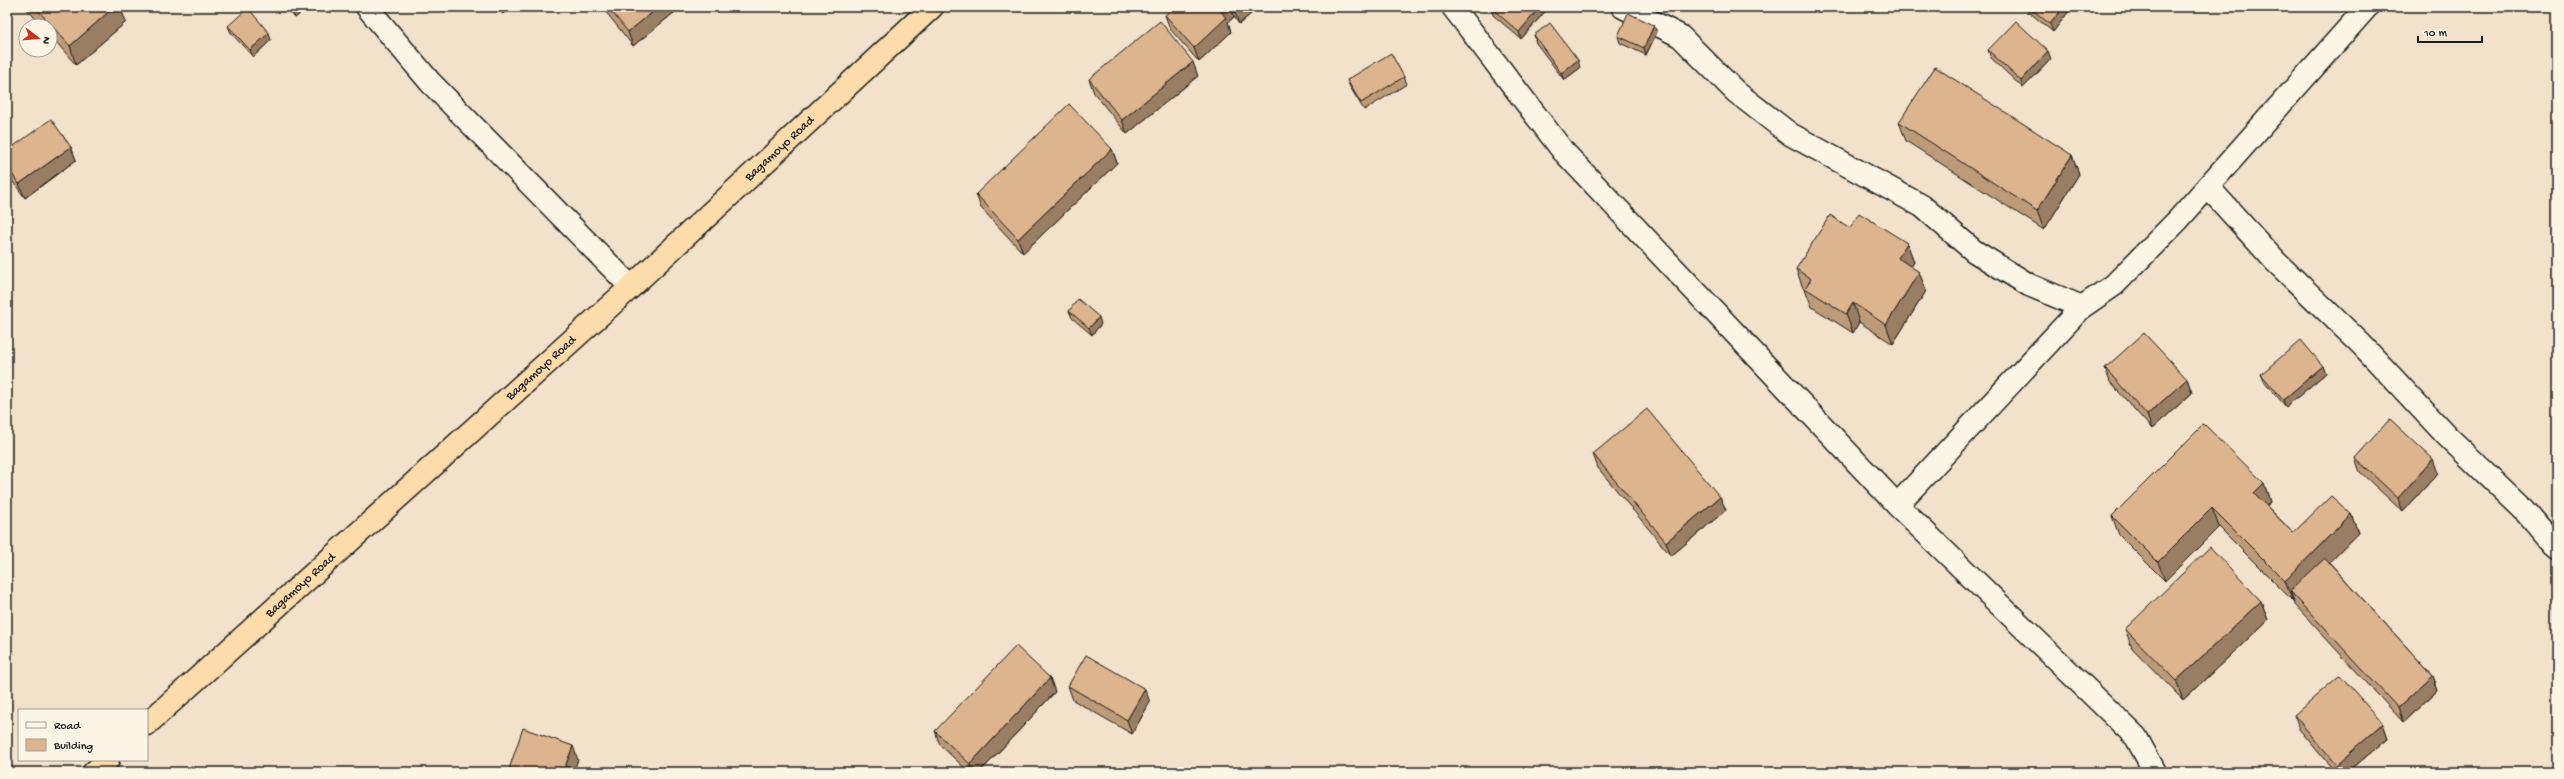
<svg xmlns="http://www.w3.org/2000/svg" width="2564" height="779" font-family="'Gochi Hand',sans-serif">
<style>
.lines{fill:none;stroke-linecap:round;stroke-linejoin:round}
.street-casing{stroke:#1c1c1c;stroke-width:25}
.highway-casing{stroke:#1c1c1c;stroke-width:25}
.street{stroke:#fcf5e5;stroke-width:22}
.highway{stroke:#fddcac;stroke-width:22}
.wall{fill:#bd9b79;stroke:#1c1c1c}
.shaded-wall{fill:#9a7e63;stroke:#1c1c1c}
.building{fill:#dcb48d;stroke:#1c1c1c}
.labels{text-anchor:middle;dominant-baseline:central;stroke-width:4;stroke-linejoin:round;paint-order:stroke}
.street-label{font-size:13px;fill:#1c1c1c;stroke:#fcf5e5}
</style>
<rect width="100%" height="100%" fill="#f2e2cb"/>
<filter id="ink" filterUnits="userSpaceOnUse"><feTurbulence type="fractalNoise" baseFrequency=".025" numOctaves="2"/><feDisplacementMap in="SourceGraphic" scale="8" xChannelSelector="R" yChannelSelector="G"/><feConvolveMatrix kernelMatrix="1 2 1 2 8 2 1 2 1" color-interpolation-filters="sRGB"/></filter>
<g filter="url(#ink)">
<g class="lines">
<g class="street-casing">
<path id="street" d="M367 7 430 82 631 287
M1453 7 1563 151 1897 505 2136 737 2155 772
M1623 7 1680 36 1736 92 1790 134 1922 206 1974 251 2029 285 2082 307 2114 285 2178 220 2367 7
M2208 187 2275 261 2361 344 2447 436 2523 509 2557 549
M1897 505 2082 307"/>
</g>
<g class="highway-casing">
<g id="highway">
<path id="s1" d="M147 724 631 287 932 7"/>
<path d="M94 772 108 760"/>
</g>
</g>
<use href="#street" class="street"/>
<use href="#highway" class="highway"/>
</g>
<path class="wall" d="M25 7H120L126 22 76 65 50 35V26H42Z
M286 7H308L295 18Z
M496 7H510L503 14Z
M602 7H681L633 46Z
M1174 7H1259L1239 24 1234 17 1228 22 1231 32 1199 62 1170 29 1165 15Z
M1490 7H1549L1521 39 1493 15Z
M2023 7H2072L2053 32Z
M228 26 271 40 253 57 231 33Z
M1657 32 1646 55 1620 43 1618 36Z
M1534 35 1580 68 1564 80 1536 43Z
M1988 50 2051 59 2023 88 1991 58Z
M1198 76 1127 134 1094 93 1089 79Z
M1404 77 1407 84 1364 110 1350 87 1347 80Z
M1899 122 2072 155 2079 174 2044 230 1906 141Z
M71 147 76 160 25 198 7 174V151Z
M1112 149 1117 163 1023 253 981 208 976 194Z
M1850 228 1907 243 1914 262 1911 267 1919 272 1926 291 1893 344 1859 322 1853 333 1812 307 1805 289 1803 288 1796 269Z
M1069 311 1101 324 1092 335 1072 318Z
M2323 366 2326 373 2286 407 2264 381 2261 374Z
M2105 368 2187 379 2192 393 2152 429 2110 382Z
M1593 454 1720 497 1726 510 1671 556 1598 468Z
M2355 458 2438 473 2403 512 2360 472Z
M2264 483 2270 502 2267 506 2293 533 2351 514 2358 533 2329 562 2433 676 2438 690 2403 722 2295 605 2293 599 2292 600 2219 527 2165 581 2119 535 2112 516Z
M2261 601 2268 620 2183 700 2132 648 2125 629Z
M1050 678 1055 692 980 772H969L940 745 935 731Z
M1068 686 1150 702 1132 734 1073 700Z
M2294 715 2383 724 2388 738 2348 772H2335L2299 729Z"/>
<path class="shaded-wall" d="M114 7H120L126 22 76 65 70 46Z
M296 7H308L295 18 292 11Z
M500 7H510L503 14Z
M659 7H681L633 46 628 32Z
M1224 7H1230L1234 17 1228 22 1231 32 1199 62 1194 48 1220 10Z
M1238 7H1259L1239 24 1234 10Z
M1540 7H1549L1521 39 1519 32Z
M2064 7H2072L2053 32 2050 24Z
M1654 25 1657 32 1646 55 1644 48Z
M269 33 271 40 253 57 250 50Z
M2048 51 2051 59 2023 88 2021 81Z
M1578 60 1580 68 1564 80 1561 73Z
M1193 62 1198 76 1127 134 1122 120Z
M71 147 76 160 25 198 19 184Z
M1112 149 1117 163 1023 253 1018 239Z
M2072 155 2079 174 2044 230 2037 211Z
M1907 243 1914 262 1905 277 1898 258Z
M1919 272 1926 291 1893 344 1886 325Z
M1853 303 1859 322 1853 333 1846 314Z
M1099 317 1101 324 1092 335 1089 328Z
M2323 366 2326 373 2286 407 2283 400Z
M2187 379 2192 393 2152 429 2147 415Z
M2433 459 2438 473 2403 512 2398 498Z
M2264 483 2270 502 2261 512 2254 493Z
M1720 497 1726 510 1671 556 1666 542Z
M2212 508 2219 527 2165 581 2158 562Z
M2351 514 2358 533 2295 597 2290 591 2293 599 2292 600 2285 581Z
M2261 601 2268 620 2183 700 2176 681Z
M2433 676 2438 690 2403 722 2398 708Z
M1050 678 1055 692 980 772H973L970 764Z
M1145 689 1150 702 1132 734 1127 720Z
M2383 724 2388 738 2348 772H2339L2336 765Z
M573 746 578 760 573 772H563Z"/>
<path class="building" d="M35 7H114L70 46Z
M289 7H296L292 11Z
M608 7H659L628 32Z
M1174 7H1224L1220 10 1226 18 1194 48 1165 15Z
M1232 7H1238L1234 10Z
M1490 7H1540L1519 32Z
M2029 7H2064L2050 24Z
M248 8 269 33 250 50 228 26Z
M1628 13 1654 25 1644 48 1618 36Z
M1160 21 1193 62 1122 120 1089 79Z
M2016 21 2048 51 2021 81 1988 50Z
M1550 23 1578 60 1561 73 1534 35Z
M1391 53 1404 77 1361 103 1347 80Z
M1935 67 2072 155 2037 211 1899 122Z
M1069 104 1112 149 1018 239 976 194Z
M51 119 71 147 19 184 7 167V151Z
M1859 213 1907 243 1898 258 1919 272 1886 325 1853 303 1846 314 1805 288 1811 279 1796 269 1830 215 1850 228Z
M1078 299 1099 317 1089 328 1069 311Z
M2144 333 2187 379 2147 415 2105 368Z
M2301 340 2323 366 2283 400 2261 374Z
M1647 409 1720 497 1666 542 1593 454Z
M2390 419 2433 459 2398 498 2355 458Z
M2204 424 2264 483 2254 493 2293 533 2331 496 2351 514 2285 581 2212 508 2158 562 2112 516Z
M2210 547 2261 601 2176 681 2125 629Z
M2325 558 2433 676 2398 708 2290 591Z
M1016 646 1050 678 970 764 935 731Z
M1086 655 1145 689 1127 720 1068 686Z
M2340 675 2383 724 2336 765 2294 715Z
M523 728 573 746 563 772H508Z"/>
</g>
<g class="labels">
<g class="street-label">
<text stroke="none"><textPath href="#s1" startOffset="855">Bagamoyo Road</textPath></text>
<text stroke="none"><textPath href="#s1" startOffset="531">Bagamoyo Road</textPath></text>
<text stroke="none"><textPath href="#s1" startOffset="207">Bagamoyo Road</textPath></text>
</g>
</g>
<rect width="2564" height="779" fill="none" stroke="#fcf5e5" stroke-width="24"/>
<rect x="12" y="12" width="2540" height="755" fill="none" stroke="#1c1c1c" stroke-width="1.5" filter="url(#ink)"/>
<rect x="18" y="709" width="130" height="52" fill="#fcf5e5" stroke="#a29e95"/>
<rect x="26" y="722" width="20" height="6" fill="#fcf5e5" stroke="#a29e95"/>
<text x="54" y="729" font-size="12" fill="#1c1c1c">Road</text>
<rect x="26" y="739" width="20" height="12" fill="#dcb48d" stroke="#a29e95"/>
<text x="54" y="749" font-size="12" fill="#1c1c1c">Building</text>
<g transform="translate(38 38) rotate(106)"><circle r="19" fill="#fcf5e5" stroke="#a29e95"/>
<path d="M0-3L7 15L0 10L-7 15Z" fill="#c8321e"/>
<text y="-6" font-size="11" font-weight="bold" text-anchor="middle" fill="#1c1c1c">N</text>
</g>
<path d="M2418 36v6h64v-6" fill="none" stroke="#1c1c1c" stroke-width="2"/>
<text x="2424" y="36" font-size="12" fill="#1c1c1c" stroke="#fcf5e5" stroke-width="3" paint-order="stroke">10 m</text>
</svg>
